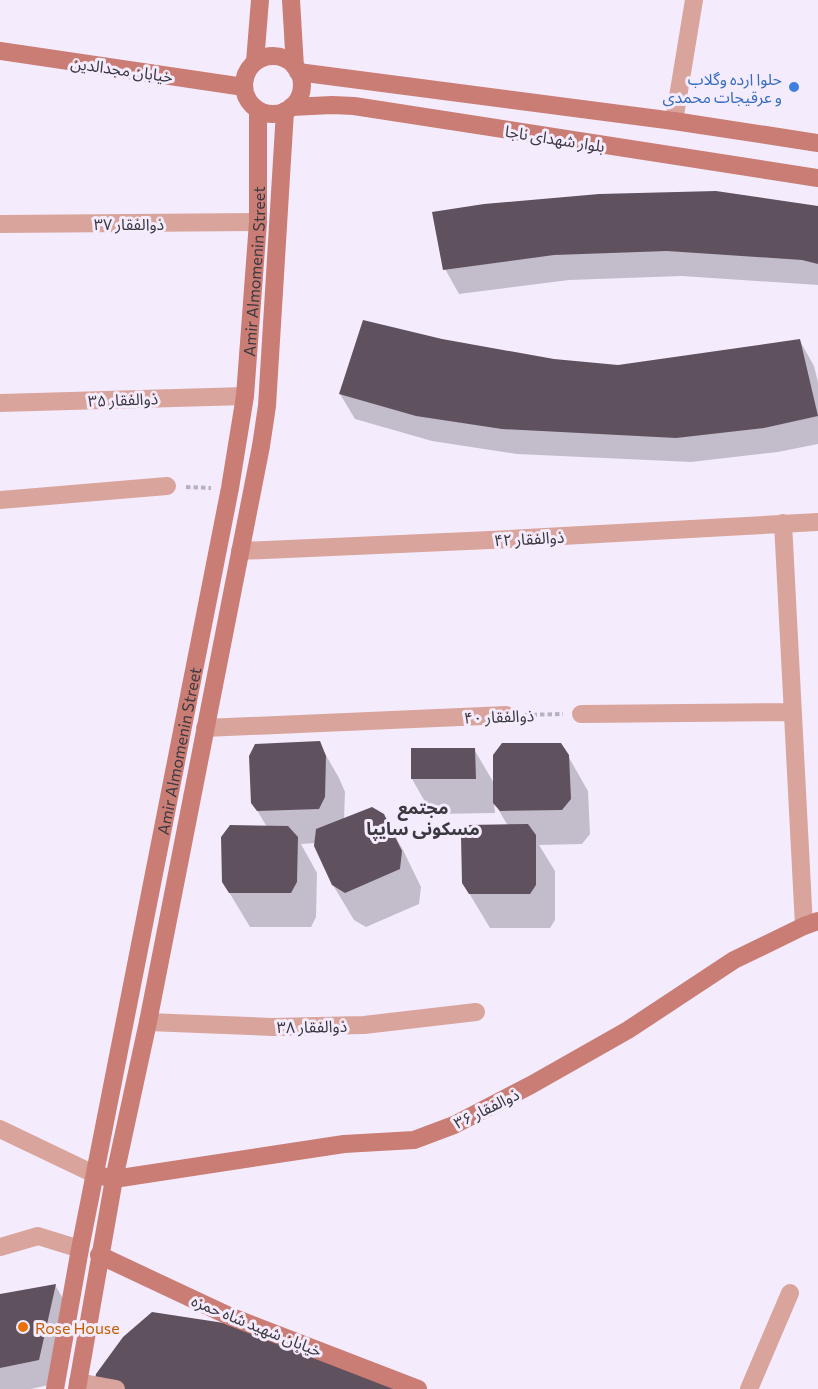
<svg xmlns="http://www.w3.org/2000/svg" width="818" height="1389" font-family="Commissioner,'Noto Sans Arabic',sans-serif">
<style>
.shadow{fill:#0003}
.building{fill:#60515f}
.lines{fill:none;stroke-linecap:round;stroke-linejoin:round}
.path{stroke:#b8b2c0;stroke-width:4;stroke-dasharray:4.5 3;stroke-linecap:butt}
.street{stroke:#d9a49c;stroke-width:18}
.secondary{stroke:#ca7d74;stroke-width:18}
.shop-dot{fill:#3f7fe0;stroke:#f4ecfd;stroke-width:2}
.food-dot{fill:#e8710a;stroke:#f4ecfd;stroke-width:2}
.labels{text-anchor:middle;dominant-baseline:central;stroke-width:6;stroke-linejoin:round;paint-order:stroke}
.street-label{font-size:16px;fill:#3b3840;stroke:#f4ecfd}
.shop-label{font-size:16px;fill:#366cbe;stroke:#f4ecfd;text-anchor:end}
.food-label{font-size:16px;fill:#c56008;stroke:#f4ecfd;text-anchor:start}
.neighbourhood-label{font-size:18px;font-weight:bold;fill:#3b3840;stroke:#f4ecfd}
</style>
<rect width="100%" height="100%" fill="#f4ecfd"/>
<path class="shadow" d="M818 208V285L682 276 569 280 459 294 445 269Z
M442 341 554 361 618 367 800 341 814 366 818 382V444L778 452 691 462 517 454 432 441 355 419 340 394Z
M319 743 339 778 345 792 344 820 383 815 403 850 421 887 419 904 366 927 354 920 333 885 316 843 301 844 317 873 316 917 311 927H250L223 882 267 827 252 802Z
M474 749 495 785 568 756 588 791 590 834 582 844 539 845 555 871V920L550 928H490L463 883 508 826 494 802 495 813 432 814 412 779V750Z
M55 1285 70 1310 53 1384 31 1389H0V1296Z"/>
<path class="building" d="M716 191 818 206V264L802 260 667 251 554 255 443 270 432 212 484 204 599 194Z
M363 320 442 339 554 359 618 365 800 339 818 416 764 428 676 438 502 429 416 416 339 394Z
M320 741 326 756 325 797 319 809 257 811 251 803 249 756 255 744Z
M502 743H561L569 755 571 799 562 810 500 811 493 803V755Z
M411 748H475L476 779H411Z
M372 807 384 814 402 851 400 869 345 893 332 885 314 846 316 829Z
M528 824 536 835V885L530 894H469L462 883 461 837 468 825Z
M230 825 288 826 298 837 297 882 291 893H229L222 882 221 837Z
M56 1284 39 1360 0 1368V1294Z
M152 1312 224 1323 398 1389H93L96 1374 123 1337Z"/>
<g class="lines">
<path class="path" d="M186 487 211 488
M525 715 563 714"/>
<path class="street" d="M674 121 694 0
M0 224 258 222
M0 403 245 396
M0 500 167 486
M783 523 804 926
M240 551 490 540 818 522
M581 714 793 712
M205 728 506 715
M148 1022 272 1027 364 1025 476 1012
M0 1129 94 1174
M0 1247 38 1236 80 1249
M78 1382 116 1389
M749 1389 790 1293"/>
<g class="secondary">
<path d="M291 0 295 67"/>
<path d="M0 51 244 87"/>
<circle cx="273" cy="85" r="29"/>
<path d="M255 62 260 0"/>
<path d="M298 72 674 121 818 143"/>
<path d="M291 107 332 105 354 106 818 178"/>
<path d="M102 1176 114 1179 344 1144 414 1140 454 1125 531 1085 628 1030 734 960 804 926 818 921"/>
<path d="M99 1255 229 1316 418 1389"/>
<path id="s1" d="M55 1389 80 1249 230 488 245 396 258 222V110"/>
<path d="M77 1389 114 1179 148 1022 261 446 267 406 285 111"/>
</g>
</g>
<circle class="shop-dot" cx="794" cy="87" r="6"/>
<circle class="food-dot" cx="23" cy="1327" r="6"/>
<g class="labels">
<g class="street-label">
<text transform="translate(122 69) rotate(8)">خیابان مجدالدین</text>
<text transform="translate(555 138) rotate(9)">بلوار شهدای ناجا</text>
<text x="129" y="223">ذوالفقار ۳۷</text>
<text stroke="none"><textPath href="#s1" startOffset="1136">Amir Almomenin Street</textPath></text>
<text transform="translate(123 399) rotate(-2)">ذوالفقار ۳۵</text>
<text transform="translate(529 538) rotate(-3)">ذوالفقار ۴۲</text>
<text transform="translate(499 716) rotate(-2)">ذوالفقار ۴۰</text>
<text stroke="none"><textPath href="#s1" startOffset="650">Amir Almomenin Street</textPath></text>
<text transform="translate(312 1026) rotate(-1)">ذوالفقار ۳۸</text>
<text transform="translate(486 1108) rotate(-26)">ذوالفقار ۳۶</text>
<text transform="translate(257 1325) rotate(22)">خیابان شهید شاه حمزه</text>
</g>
<g class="shop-label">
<text x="782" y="78">حلوا ارده وگلاب<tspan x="782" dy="18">و عرقیجات محمدی</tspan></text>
</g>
<g class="food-label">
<text x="35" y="1327">Rose House</text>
</g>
<g class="neighbourhood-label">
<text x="423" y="807">مجتمع<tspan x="423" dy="21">مسکونی سایپا</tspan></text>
</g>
</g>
</svg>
